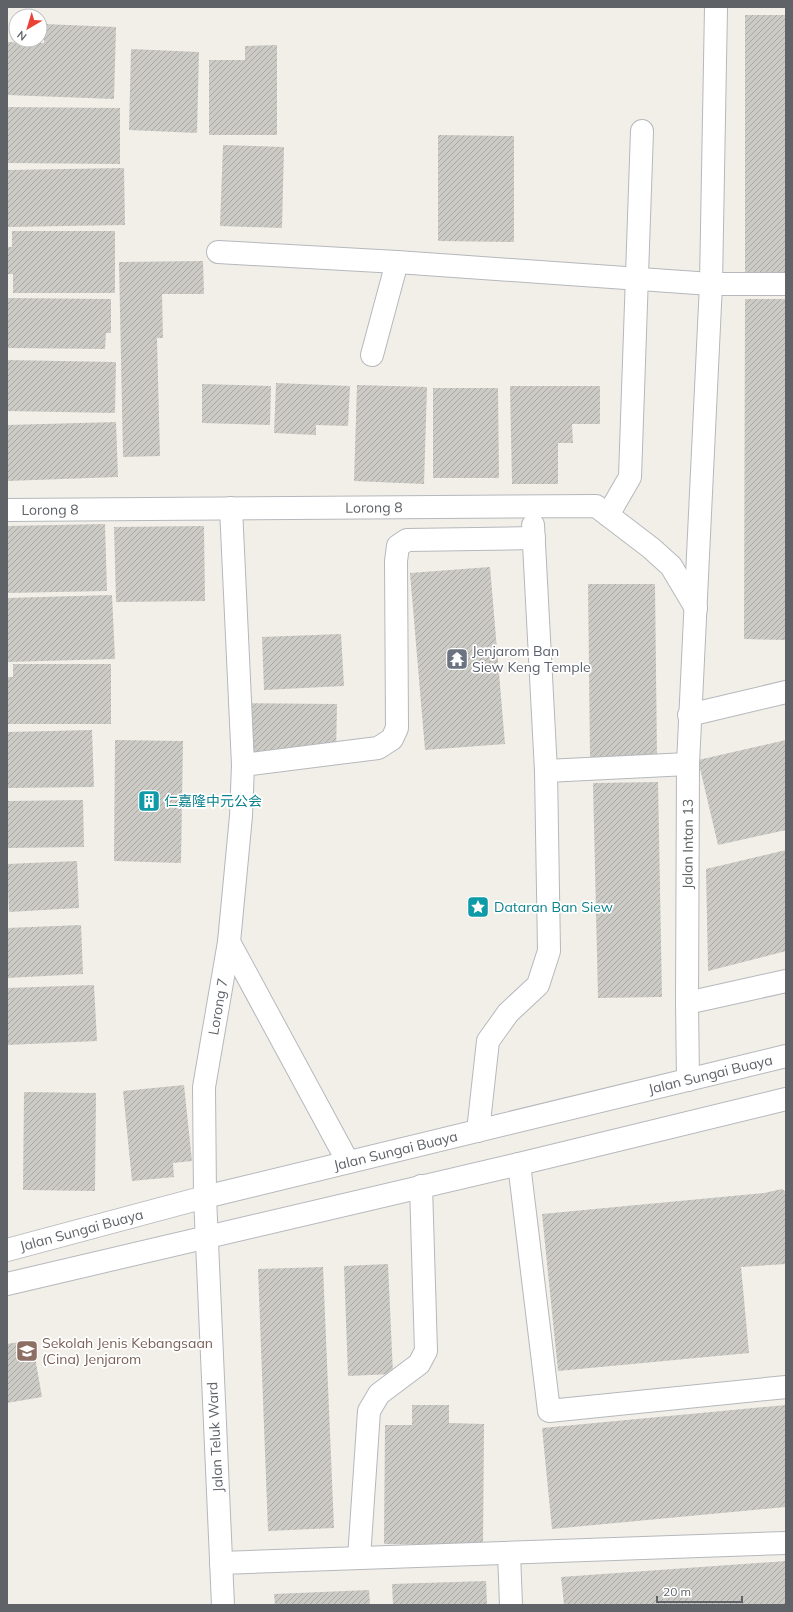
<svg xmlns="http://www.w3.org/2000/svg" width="793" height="1612" font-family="Mulish,'Noto Sans SC',sans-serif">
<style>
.building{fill:url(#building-hatch)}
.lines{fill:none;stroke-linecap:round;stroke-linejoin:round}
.minor-casing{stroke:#b5b8bc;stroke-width:24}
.minor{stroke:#fff;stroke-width:22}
.labels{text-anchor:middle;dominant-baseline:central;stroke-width:3.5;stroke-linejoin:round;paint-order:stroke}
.street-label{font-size:14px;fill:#5f6368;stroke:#fff}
.worship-label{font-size:14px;fill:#5b616d;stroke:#fff;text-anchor:start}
.culture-label{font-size:14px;fill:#0d838f;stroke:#fff;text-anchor:start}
.education-label{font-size:14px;fill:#785e54;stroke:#fff;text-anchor:start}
</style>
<defs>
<pattern id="building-hatch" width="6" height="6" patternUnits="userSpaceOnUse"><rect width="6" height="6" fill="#cccac5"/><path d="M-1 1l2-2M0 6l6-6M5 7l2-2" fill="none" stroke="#a9a8a4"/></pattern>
</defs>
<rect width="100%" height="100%" fill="#f1efe8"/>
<path class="building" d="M745 15H786V276H745Z
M44 24 116 27 114 99 7 95V42L44 43Z
M277 45V135H209V60H245V46Z
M131 49 199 52 197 133 129 130Z
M7 107 120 108V164L7 163Z
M438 135 514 136V242L438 241Z
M223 145 284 147 282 228 220 226Z
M124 168 125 225 8 227 7 170Z
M12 231H115V293H13V274H7V247H12Z
M203 261 204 294H162L163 338H157L160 456 123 457 119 262Z
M7 298 111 299V333H106L105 349 7 348Z
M745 299H786V640L744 639Z
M7 360 116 362 115 413 7 411Z
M276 383 350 386 348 426 316 425V435L274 433Z
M202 384 271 386 270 425 202 423Z
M357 385 427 387 424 484 354 481Z
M510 386H600V424H572L573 443H558V484H512Z
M433 388H498L499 478H433Z
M116 422 118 477 7 481V425Z
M105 524 107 591 7 593V526Z
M204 526 205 601 116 602 114 527Z
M490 567 505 744 425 750 410 573Z
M588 584H655L657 757H590Z
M112 595 115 659 7 662V598Z
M341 634 344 686 264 690 262 637Z
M13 664H111V724H7V677H13Z
M233 703 337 704 336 756 232 755Z
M92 730 94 787 7 788V732Z
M115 740 183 741 181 863 114 861Z
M786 740V830L718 845 698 760Z
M658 782 662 997 598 998 593 783Z
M83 800 84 847 7 848V801Z
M786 850V951L708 971 706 869Z
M77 861 79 908 9 912 7 864Z
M81 925 83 974 7 978V928Z
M94 985 97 1041 7 1045V988Z
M184 1085 192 1161 173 1163 174 1177 132 1181 123 1091Z
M24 1092 96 1093 95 1191 23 1190Z
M782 1189 786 1192V1264L741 1267 749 1353 558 1371 542 1214 764 1193Z
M388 1264 393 1374 348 1376 344 1266Z
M323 1267 334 1528 268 1531 258 1269Z
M32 1340 42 1397 7 1403V1344Z
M412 1405H449V1423L484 1424 483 1545 384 1544 385 1425H412Z
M786 1405V1507L552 1529 542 1428Z
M786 1561V1605H564L561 1577Z
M486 1581 487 1605H393L392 1584Z
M369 1590 370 1605H275L274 1594Z"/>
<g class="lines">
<g class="minor-casing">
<g id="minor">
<path d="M218 252 397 262 711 284H786"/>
<path d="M372 355 397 262"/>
<path id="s1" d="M7 510 596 506 651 548 671 566 696 608"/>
<path d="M608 515 630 477 642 131"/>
<path d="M533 525 546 771"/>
<path d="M689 715 786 692"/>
<path d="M243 765 378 748 392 739 397 728 396 561 398 546 407 540 534 538"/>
<path d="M229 942 348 1162"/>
<path d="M687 1003 786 981"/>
<path id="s2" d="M688 1080 687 1003 688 764 711 284 716 7"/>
<path d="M478 1131 488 1041 508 1013 538 985 549 951 546 771 688 764"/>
<path d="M519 1164 549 1411 786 1387"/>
<path id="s3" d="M7 1250 205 1197 786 1056"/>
<path d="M7 1284 519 1164 786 1099"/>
<path d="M509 1553 511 1605"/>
<path d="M359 1558 369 1411 379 1394 419 1364 426 1351 421 1186"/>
<path d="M221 1563 786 1543"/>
<path id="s4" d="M223 1605 205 1197 204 1087 229 942 241 816 243 765 231 508"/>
</g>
</g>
<use href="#minor" class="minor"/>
</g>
<defs>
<g id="temple-square" transform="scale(1.15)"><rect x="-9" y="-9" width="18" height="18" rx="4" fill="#6b7280" stroke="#fff"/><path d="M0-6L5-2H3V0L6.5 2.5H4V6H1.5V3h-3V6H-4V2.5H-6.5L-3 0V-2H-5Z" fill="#fff"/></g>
<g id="building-square" transform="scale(1.15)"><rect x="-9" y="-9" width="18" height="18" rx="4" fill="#0f9aa8" stroke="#fff"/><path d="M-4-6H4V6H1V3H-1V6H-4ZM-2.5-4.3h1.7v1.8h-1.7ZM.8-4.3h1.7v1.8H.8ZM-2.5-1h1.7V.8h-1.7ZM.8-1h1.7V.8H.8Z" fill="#fff"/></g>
<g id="sight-square" transform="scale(1.15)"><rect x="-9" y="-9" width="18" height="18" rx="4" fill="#0f9aa8" stroke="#fff"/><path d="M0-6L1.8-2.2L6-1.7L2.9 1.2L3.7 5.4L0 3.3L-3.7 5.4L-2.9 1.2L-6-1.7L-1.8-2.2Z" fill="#fff"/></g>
<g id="school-square" transform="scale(1.15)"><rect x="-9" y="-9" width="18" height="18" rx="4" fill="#8d6e63" stroke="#fff"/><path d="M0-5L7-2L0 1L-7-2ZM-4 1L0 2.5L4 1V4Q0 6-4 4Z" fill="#fff"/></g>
</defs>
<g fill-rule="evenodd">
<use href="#temple-square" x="457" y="659"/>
<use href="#building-square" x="149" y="801"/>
<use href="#sight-square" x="478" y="907"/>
<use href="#school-square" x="27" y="1351"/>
</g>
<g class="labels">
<g class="street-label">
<text stroke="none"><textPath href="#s1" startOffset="367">Lorong 8</textPath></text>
<text stroke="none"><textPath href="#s1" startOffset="43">Lorong 8</textPath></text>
<text stroke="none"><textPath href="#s2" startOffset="236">Jalan Intan 13</textPath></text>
<text stroke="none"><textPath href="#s4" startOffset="600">Lorong 7</textPath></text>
<text stroke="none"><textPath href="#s3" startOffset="725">Jalan Sungai Buaya</textPath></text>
<text stroke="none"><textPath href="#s3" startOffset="401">Jalan Sungai Buaya</textPath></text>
<text stroke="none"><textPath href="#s3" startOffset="77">Jalan Sungai Buaya</textPath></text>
<text transform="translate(215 1437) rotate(-93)">Jalan Teluk Ward</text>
</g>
<g class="worship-label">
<text x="472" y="651">Jenjarom Ban<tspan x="472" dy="16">Siew Keng Temple</tspan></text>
</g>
<g class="culture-label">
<text x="164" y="801">仁嘉隆中元公会</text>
<text x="494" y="907">Dataran Ban Siew</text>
</g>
<g class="education-label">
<text x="42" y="1343">Sekolah Jenis Kebangsaan<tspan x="42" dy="16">(Cina) Jenjarom</tspan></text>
</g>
</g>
<rect width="793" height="1612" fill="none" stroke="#5f6368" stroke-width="16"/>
<g transform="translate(28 28) rotate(218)"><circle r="19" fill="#ffffff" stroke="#bfc1c3"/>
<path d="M0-3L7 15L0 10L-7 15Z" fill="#ea4335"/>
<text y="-6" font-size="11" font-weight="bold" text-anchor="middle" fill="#5f6368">N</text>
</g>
<path d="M657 1596v6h85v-6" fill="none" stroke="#5f6368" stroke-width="2"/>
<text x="663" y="1596" font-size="12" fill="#5f6368" stroke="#ffffff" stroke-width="3" paint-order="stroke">20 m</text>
</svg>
